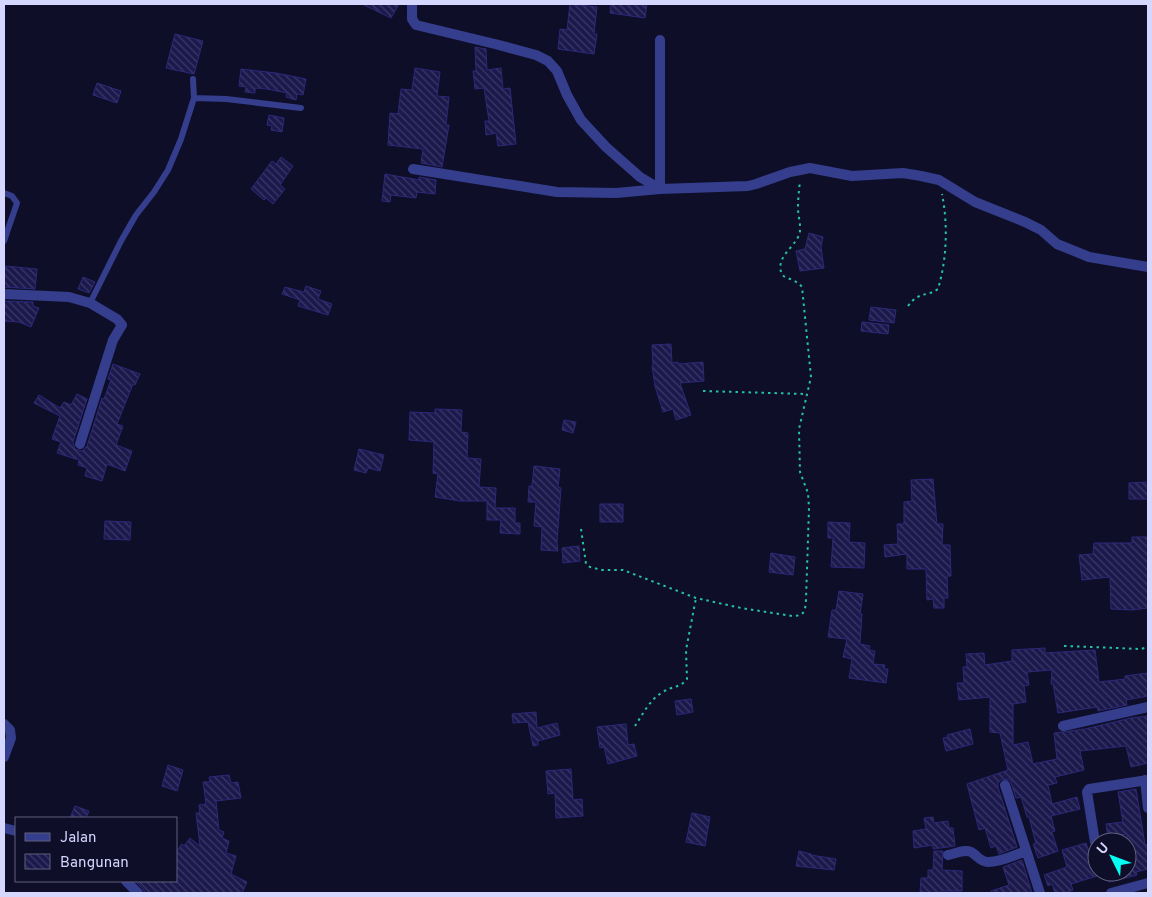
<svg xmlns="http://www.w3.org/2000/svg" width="1152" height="897" font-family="Overpass,sans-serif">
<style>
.building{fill:url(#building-back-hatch);stroke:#2c287a}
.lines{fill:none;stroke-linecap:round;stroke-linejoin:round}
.path{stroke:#24c4a3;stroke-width:2;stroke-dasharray:2.5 4;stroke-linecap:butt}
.lane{stroke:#343e8c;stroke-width:6}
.street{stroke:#343e8c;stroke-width:10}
</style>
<defs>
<pattern id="building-back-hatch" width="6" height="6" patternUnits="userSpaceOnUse" patternTransform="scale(1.25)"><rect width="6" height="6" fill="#1b184c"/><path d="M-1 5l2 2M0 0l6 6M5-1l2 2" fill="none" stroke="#3b3967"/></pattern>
</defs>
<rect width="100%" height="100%" fill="#0e0e29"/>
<path class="building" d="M362 4H399L391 18Z
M570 4 597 7 594 34H597L594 54 558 49 560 29 567 30Z
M611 4H647L645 18 610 13Z
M175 34 203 41 194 74 166 68Z
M475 47 486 49 487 70 501 68 503 89 510 88 516 144 498 146 496 133 486 135 485 121H489L484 88 475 89 473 71H476Z
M415 68 440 72 437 96 449 97 446 125H449L442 167 421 163 423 149 388 145 390 113 398 114 401 89 412 90Z
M241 69 276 73 306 79 303 95 297 94 296 100 286 97 287 93 267 89 255 88V93L245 92 246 87 239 86Z
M97 83 121 91 117 103 93 95Z
M269 115 284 118 282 132 271 130 272 126 267 125Z
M281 157 293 166 280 185 285 189 273 204 266 198 264 200 251 189 272 161 276 164Z
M385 174 419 180V177L436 180 435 194 417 192 416 198 391 195 390 202 382 201Z
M809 233 823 237 821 247 824 268 800 271 796 251 805 249Z
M5 266 37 269 35 289 4 287Z
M83 277 95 282 89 293 78 289Z
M306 286 321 291 318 299 332 304 328 315 298 306 300 300 282 294 285 287 304 292Z
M4 301 33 302V306L39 308 31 327 19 322 4 321Z
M871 307 896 310 894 323 869 320Z
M862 322 889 325 888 334 861 331Z
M671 344 672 363 678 362V364L703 362 704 381 680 383 691 415 676 420 673 409 663 412 655 386 652 366 653 365 652 345Z
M113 364 140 374 135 385 133 384 117 424 123 426 116 445 132 451 125 471 107 464 102 481 85 476 87 468 78 465 79 460 57 453 61 442 52 439 60 416 34 403 39 395 60 408 64 402 71 405 77 394 87 399 73 442 75 449 82 451 87 446 102 398 104 399 111 380 108 379Z
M435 409 462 410 461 432 468 433 467 458 481 459 479 487 496 488 495 508H515V523H520V534L500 533 501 520H487V501H460L435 497 438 474 433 473 434 442 409 440 410 412 435 413Z
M564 420 576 422 573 433 562 430Z
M359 449 384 455 380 471 368 468 366 473 354 470Z
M534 466 560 469 558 487 561 488 557 542 558 551 541 550 542 527 534 526 536 502H528L529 486H532Z
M933 479 937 524H943L942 545H950L951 576H947L948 598H944V608H934L933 599 927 600 926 569H907V554L885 557 884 545 898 544 897 524H904V502L912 501 911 480Z
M1148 482V499H1129V483Z
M600 504H623V522H600Z
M105 521 131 522 130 540 104 539Z
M828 522 850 523 849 542 865 543 864 568 831 567 833 538H828Z
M1132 537H1148V608L1132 610 1111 609 1110 577 1082 580 1079 555 1093 554 1094 543H1132Z
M579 546 580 561 563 563 562 548Z
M771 553 795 557 793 575 769 572Z
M839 591 863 594 860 614H862L860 644 870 646 869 650 875 651 873 664 885 665 884 669H888L886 683 849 678 852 659 843 657 847 639 828 637 832 610H836Z
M1045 648V653L1095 650 1099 682 1125 679V676L1148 673V696L1126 700 1127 705 1098 711 1097 707 1058 713 1053 684H1051L1052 670 1027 672 1029 685 1024 686 1026 702 1013 704V745L1028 742 1033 764 1057 759 1054 733 1085 729 1131 718 1148 716V763L1131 767 1126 746 1080 751 1084 770 1055 777 1057 783 1048 785 1052 804 1077 797 1080 809 1051 816 1055 831 1052 832 1058 851 1038 858 1033 844H1036L1029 817H1027L1021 797 1016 798 1010 780 1002 779 998 783V787L1017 847 999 854 996 846 991 848 985 828 979 830 967 784 1008 770 1000 733 990 732V697L959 700 957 683H964L963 667H967L966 654 984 653 985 665 1012 661V650Z
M691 699 693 712 677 715 675 701Z
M536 712 537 728 557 723 560 735 538 741V745L533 746 528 722 513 723 512 714Z
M626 724 628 745 634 744 637 756 608 764 604 747 600 748 597 727Z
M970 729 973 744 946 751 943 738 948 737 947 735Z
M168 765 183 770 177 791 162 786Z
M571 769 573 800 582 799 583 816 556 818 555 793 548 794 546 771Z
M229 775 231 783 238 782 241 798 216 801 219 830 224 832 222 838 229 841 226 853 236 856 231 874 247 882 242 893H145L143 889 135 881H176V852L182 844 184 846 190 838 200 846 196 813H200L199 805 206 804 203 782H210L209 777Z
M1136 789 1145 845 1146 844 1148 851V869L1136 872 1137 875 1109 882 1107 872H1127V834L1108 837 1106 824 1123 822 1118 792Z
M75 806 89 811 86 818H70Z
M692 813 710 817 705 846 686 842Z
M933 817 934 823 948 821 949 828H953L955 846 933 849V845L914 848 913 831 926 829 924 818Z
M1086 843 1097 876 1071 884 1073 890 1065 893H1055L1052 884 1048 886 1044 875 1067 867 1062 850Z
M799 851 811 854V855L836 859 834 870 796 866Z
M934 851H943L942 870 962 871V891H941V893H920L921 878H928V870H933Z
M1022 860 1032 893H991V891L1009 885 1003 867Z"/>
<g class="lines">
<path class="path" d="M908 306C919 291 927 297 938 289 947 259 948 224 942 194
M703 391 806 394
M581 529 586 564 590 567 602 570H623L696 598 741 608 792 616C805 616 805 611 806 600L809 508 808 493 800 472 799 429 811 377 802 287C794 277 783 280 781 272 777 256 793 249 799 235 802 227 798 217 798 208 798 199 799 190 800 181
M1064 646 1141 649 1148 647
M635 726C643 714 650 699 663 692 672 686 680 688 687 679L686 650 696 598"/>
<path class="lane" d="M194 98 226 99 301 108
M4 193 12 196 17 203 4 241
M90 303 121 241 136 215 154 192 168 170 181 139 194 98 193 79"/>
<path class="street" d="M412 4V19L416 25 495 44 536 55 548 61 557 71 567 95 581 120 606 147 640 177 660 189V40
M413 169 557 192 616 193 660 189 748 186 756 184 790 172 810 168 852 176 903 173 921 176 939 180 975 202 1025 222 1041 230 1057 244 1089 257 1148 267
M4 294 69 297 90 303 117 319 122 325 113 340 80 444
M4 724 10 730 11 738 4 757
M1063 726 1148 707
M1145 780 1148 808
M1005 785 1040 893
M4 828 16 831
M1095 842 1087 792 1089 789 1148 780
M948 855C954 854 965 849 971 852 977 855 980 862 988 862 1001 862 1015 855 1026 851
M126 881 138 893
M1111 893 1148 883"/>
</g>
<rect width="1152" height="897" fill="none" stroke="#d6d7ff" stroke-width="10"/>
<rect x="15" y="817" width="162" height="65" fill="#0e0e29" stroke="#5e5e7f"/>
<rect x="25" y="833" width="25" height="8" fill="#343e8c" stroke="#5e5e7f"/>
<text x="60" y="842" font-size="15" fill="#d6d7ff">Jalan</text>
<rect x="25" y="854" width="25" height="15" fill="url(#building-back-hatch)" stroke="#5e5e7f"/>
<text x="60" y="867" font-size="15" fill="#d6d7ff">Bangunan</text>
<g transform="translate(1112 857) rotate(312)"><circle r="24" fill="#0e0e29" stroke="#5e5e7f"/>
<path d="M0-4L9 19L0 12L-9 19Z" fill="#02fff2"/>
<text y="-8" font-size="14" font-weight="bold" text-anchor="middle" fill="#d6d7ff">U</text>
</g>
</svg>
